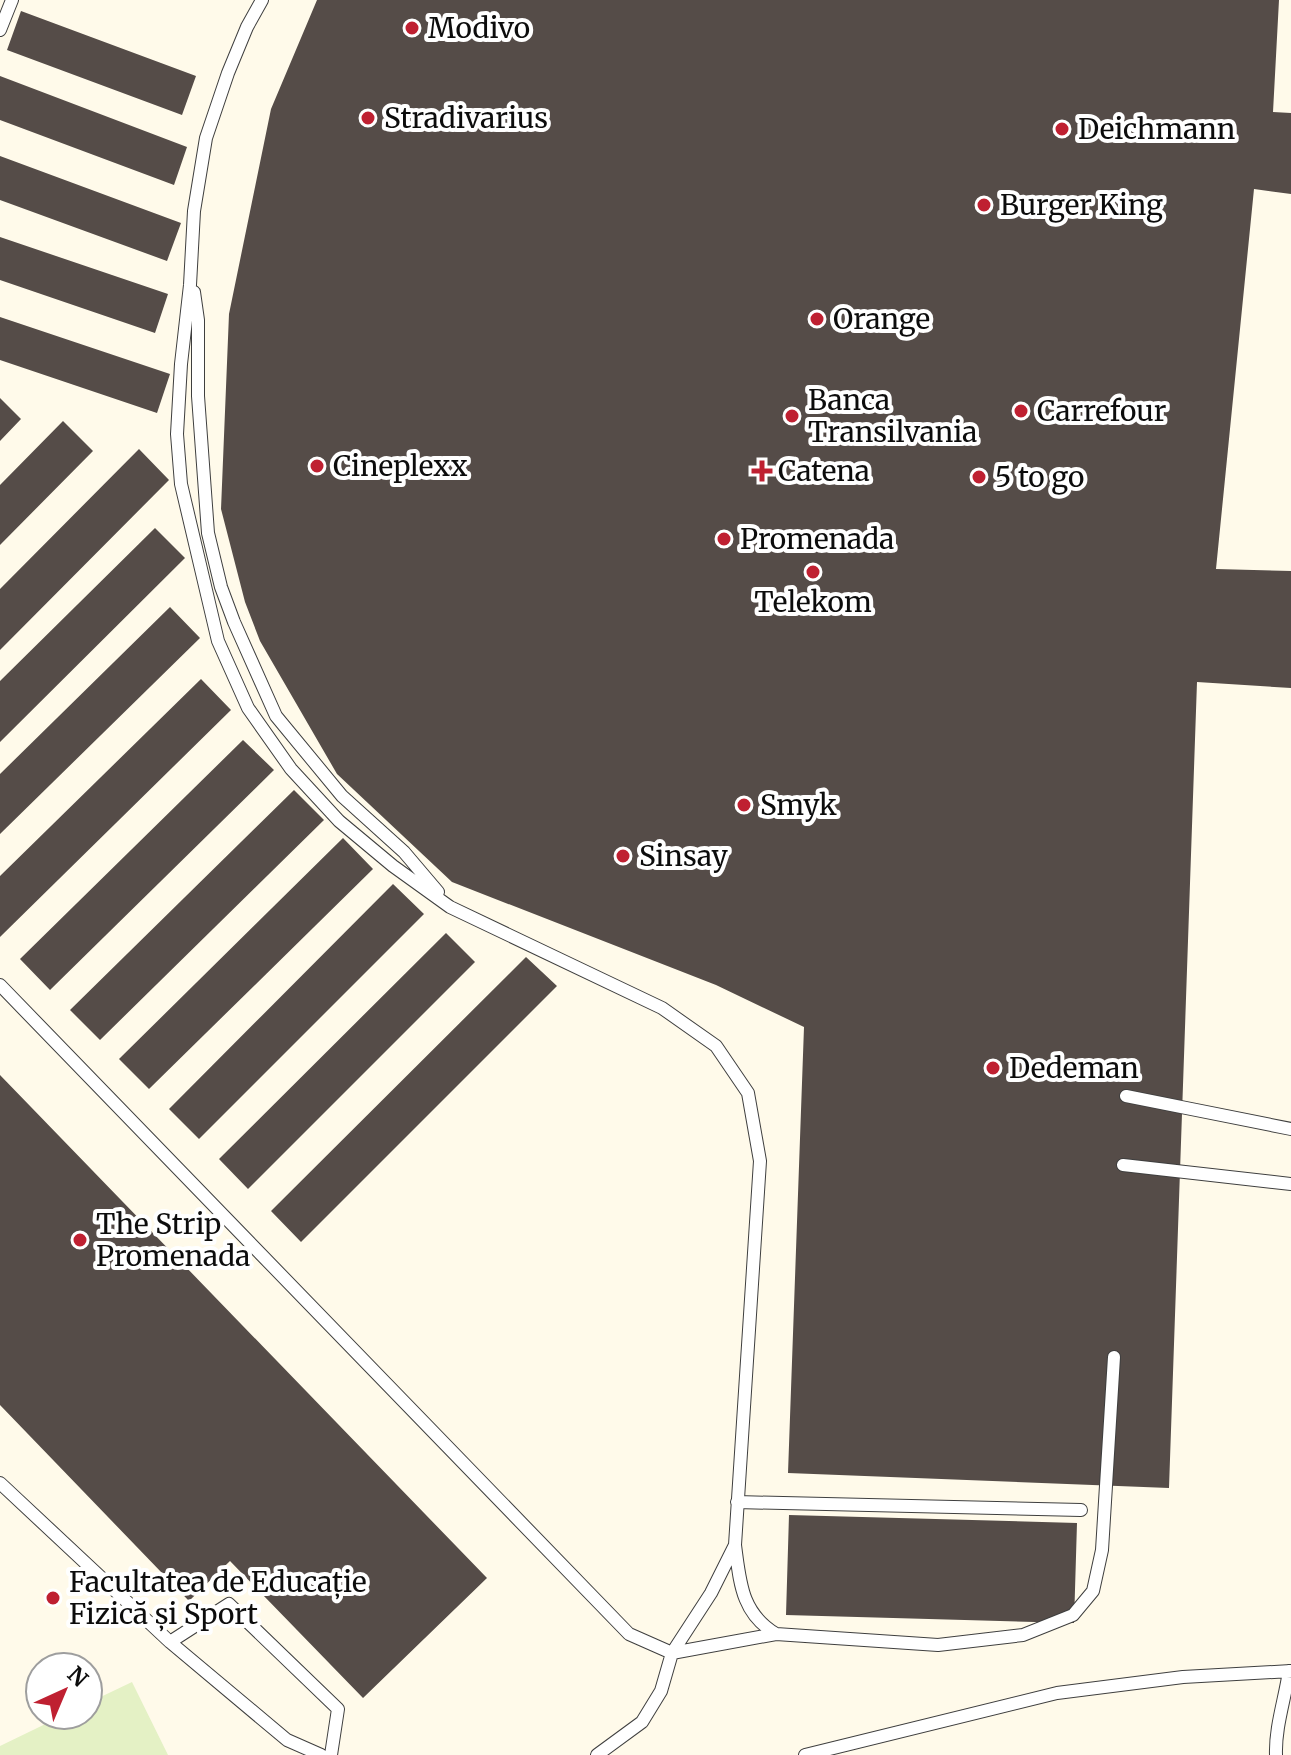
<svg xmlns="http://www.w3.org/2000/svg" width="1291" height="1755" font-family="Merriweather,serif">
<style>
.pitch{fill:#e4f1c5}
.building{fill:#554c48}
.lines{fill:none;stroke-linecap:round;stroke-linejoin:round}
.service-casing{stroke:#3f3f3f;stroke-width:14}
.service{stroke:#fff;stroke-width:12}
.poi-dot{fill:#bf2031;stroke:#fff;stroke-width:3}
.labels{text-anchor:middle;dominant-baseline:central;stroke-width:8;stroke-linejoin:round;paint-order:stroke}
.poi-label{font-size:28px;fill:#0c0c0c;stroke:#fff;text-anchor:start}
</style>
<rect width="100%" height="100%" fill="#fffaea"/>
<path class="pitch" d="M132 1682 168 1755H0V1746L64 1715H88V1703Z"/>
<path class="building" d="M317 0H1279L1273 112 1291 113V194L1254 189 1216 569 1291 571V688L1197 682 1169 1488 788 1473 804 1027 716 985 452 882 337 774 260 641 245 602 221 509 229 314 271 109Z
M21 11 196 76 182 115 7 50Z
M0 76 187 147 174 185 0 120Z
M0 156 181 223 167 261 0 200Z
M0 237 168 294 155 333 0 280Z
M0 317 170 374 157 413 0 360Z
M0 398 21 419 0 441Z
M63 421 93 451 0 545V485Z
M139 449 169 480 0 650V589Z
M155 528 185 558 0 742V681Z
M170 607 200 638 0 834V774Z
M201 679 231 710 0 937V876Z
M243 740 274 770 50 990 20 959Z
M294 790 324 820 100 1040 70 1010Z
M343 838 373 869 149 1089 119 1059Z
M393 884 424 914 199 1139 169 1109Z
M446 933 475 962 248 1189 219 1159Z
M526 957 557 986 301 1242 271 1211Z
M0 1075 487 1578 363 1698 230 1561 189 1601 0 1405Z
M789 1515 1077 1523 1074 1623 786 1615Z"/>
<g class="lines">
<g class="service-casing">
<path id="service" d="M262 0 247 27 228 73 206 138 194 211 190 285 181 364 177 434 181 484 218 641 248 708 291 769 339 821 393 866 450 907 662 1008 716 1046 748 1093 760 1161 735 1545 711 1593 672 1653 661 1691 642 1722 597 1755
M0 30 12 0
M194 292 198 320V396L208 533 221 587 234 622 276 716 342 796 404 852 438 892
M0 985 629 1634 672 1653 776 1634 938 1645 1023 1635 1073 1615 1093 1591 1102 1550 1114 1357
M1126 1096 1291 1129
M1123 1165 1291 1184
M0 1483 170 1642 287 1740 321 1755
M737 1502 1081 1510
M735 1545C740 1582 741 1613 776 1634
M170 1642 229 1604 338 1709 331 1755
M805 1755 1057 1693 1183 1677 1291 1671
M1276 1755C1275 1727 1285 1699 1289 1671"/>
</g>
<use href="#service" class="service"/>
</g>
<g class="poi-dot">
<circle cx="412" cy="28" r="8"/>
<circle cx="368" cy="118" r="8"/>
<circle cx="1062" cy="129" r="8"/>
<circle cx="984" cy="205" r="8"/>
<circle cx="817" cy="319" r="8"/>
<circle cx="1021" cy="411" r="8"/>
<circle cx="792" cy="416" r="8"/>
<circle cx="317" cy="466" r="8"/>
<path d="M758 459h8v8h8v8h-8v8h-8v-8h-8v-8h8z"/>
<circle cx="979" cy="477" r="8"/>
<circle cx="724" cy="539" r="8"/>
<circle cx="813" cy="572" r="8"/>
<circle cx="744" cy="805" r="8"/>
<circle cx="623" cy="856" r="8"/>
<circle cx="993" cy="1068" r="8"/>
<circle cx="80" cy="1240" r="8"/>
<circle cx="53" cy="1598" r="8"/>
</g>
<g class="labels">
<g class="poi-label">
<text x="428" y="28">Modivo</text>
<text x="384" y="118">Stradivarius</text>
<text x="1078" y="129">Deichmann</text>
<text x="1000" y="205">Burger King</text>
<text x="833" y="319">Orange</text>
<text x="808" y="400">Banca<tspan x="808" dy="32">Transilvania</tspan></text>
<text x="1037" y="411">Carrefour</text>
<text x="333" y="466">Cineplexx</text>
<text x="778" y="471">Catena</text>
<text x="995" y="477">5 to go</text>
<text x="740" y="539">Promenada</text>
<text x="813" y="602" text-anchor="middle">Telekom</text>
<text x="760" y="805">Smyk</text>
<text x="639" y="856">Sinsay</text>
<text x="1009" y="1068">Dedeman</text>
<text x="96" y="1224">The Strip<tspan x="96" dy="32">Promenada</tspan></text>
<text x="69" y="1582">Facultatea de Educație<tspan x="69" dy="32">Fizică și Sport</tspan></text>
</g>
</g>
<g transform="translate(64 1691) rotate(44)"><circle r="38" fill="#ffffff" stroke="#9e9e9e" stroke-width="2"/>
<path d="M0-6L14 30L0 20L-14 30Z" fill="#bf2031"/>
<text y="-12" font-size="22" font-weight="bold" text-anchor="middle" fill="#0c0c0c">N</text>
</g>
</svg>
